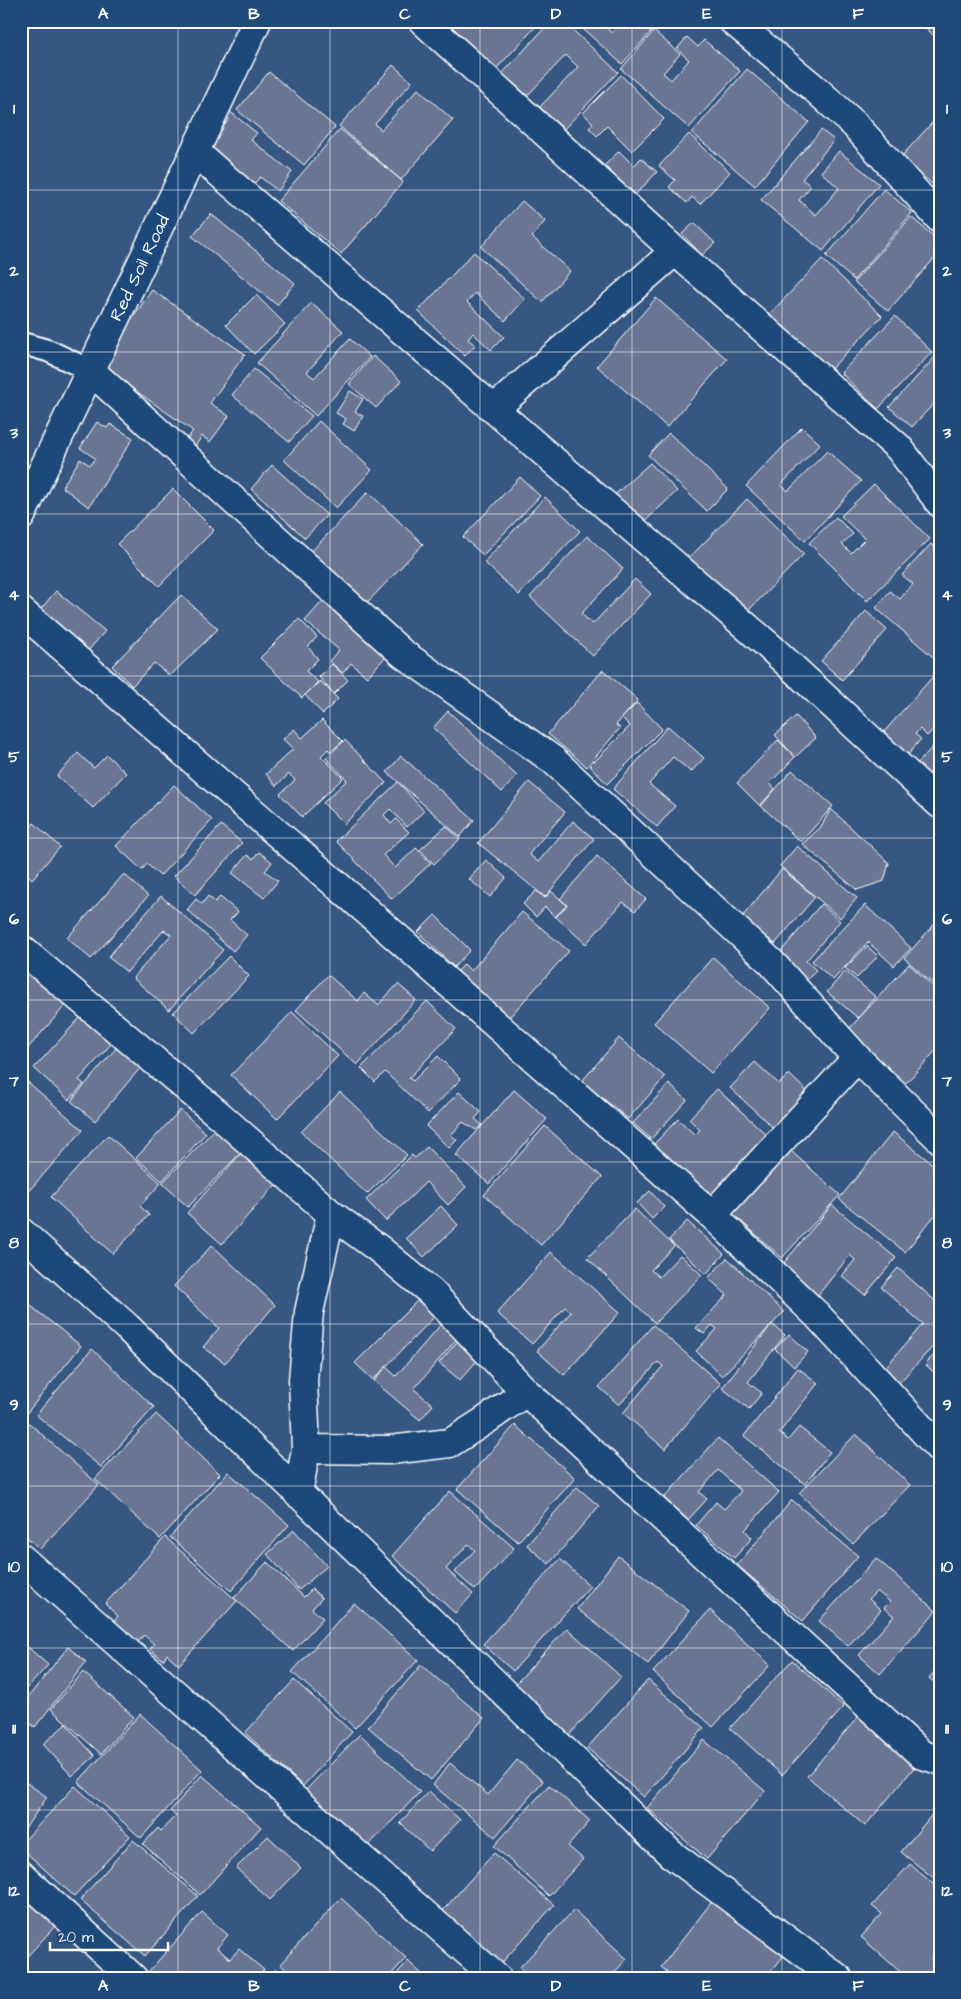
<svg xmlns="http://www.w3.org/2000/svg" width="961" height="1999" font-family="'Architects Daughter',sans-serif">
<style>
.building{fill:#6b7693;stroke:#fff}
.lines{fill:none;stroke-linecap:round;stroke-linejoin:round}
.lane-casing{stroke:#fff;stroke-width:25}
.street-casing{stroke:#fff;stroke-width:31}
.secondary-casing{stroke:#fff;stroke-width:31}
.lane{stroke:#1f4a7a;stroke-width:21}
.street{stroke:#1f4a7a;stroke-width:28}
.secondary{stroke:#1f4a7a;stroke-width:28}
.grid{fill:none;stroke:#fff;stroke-width:1;stroke-opacity:0.55}
.labels{text-anchor:middle;dominant-baseline:central;stroke-width:4;stroke-linejoin:round;paint-order:stroke}
.street-label{font-size:18px;fill:#fff;stroke:#1f4a7a}
.neatline{fill:none;stroke:#fff;stroke-width:2}
.grid-label{font-size:16px;text-anchor:middle;font-weight:bold;fill:#fff}
</style>
<rect width="100%" height="100%" fill="#365782"/>
<filter id="ink" filterUnits="userSpaceOnUse"><feTurbulence type="fractalNoise" baseFrequency=".02" numOctaves="2"/><feDisplacementMap in="SourceGraphic" scale="10" xChannelSelector="R" yChannelSelector="G"/><feConvolveMatrix kernelMatrix="1 2 1 2 8 2 1 2 1" color-interpolation-filters="sRGB"/></filter>
<g filter="url(#ink)">
<path class="building" d="M446 21H541L496 69Z
M551 21H563L618 72 561 132 537 110 578 67 566 55 524 99 500 76Z
M574 21H604L602 24 612 33 622 21H661L622 64Z
M919 21H940V42Z
M654 31 680 54 663 73 671 80 689 60 677 49 687 37 698 47 704 40 740 71 689 128 621 69Z
M393 65 412 82 375 124 381 130 418 89 453 120 401 180 339 126Z
M747 69 809 122 755 186 692 133Z
M269 72 335 127 304 165 237 110Z
M621 75 664 119 632 151 607 126 597 136 589 128 593 123 583 113Z
M229 111 257 133 251 140 292 172 278 191 260 177 253 185 198 147 215 138 229 119 225 116Z
M940 114V191L901 157Z
M340 129 403 182 341 254 278 201Z
M821 130 834 140 802 179 811 186 799 200 816 215 839 188 821 172 839 151 879 184 823 251 761 200Z
M689 134 730 172 700 204 692 197 687 203 669 187 675 180 659 166Z
M619 151 634 166 641 158 657 172 635 195 604 166Z
M884 189 912 213 854 280 826 256Z
M522 201 545 221 532 237 570 271 542 302 481 247Z
M211 214 295 283 277 305 192 236Z
M911 217 940 242V252L888 311 854 282Z
M694 223 715 243 702 255 682 234Z
M474 252 525 299 505 321 475 293 467 302 504 337 491 350 473 333 468 339 475 345 465 356 418 311Z
M822 259 882 316 825 375 766 318Z
M152 290 245 354 210 403 229 416 210 442 202 436 192 451 183 445 193 431 99 365Z
M256 295 285 324 254 354 226 325Z
M656 298 727 359 667 427 597 366Z
M311 303 343 331 307 372 314 378 350 339 370 357 316 416 257 363Z
M895 316 932 352 878 409 841 373Z
M938 354 940 356V397L912 427 889 407Z
M373 356 401 381 376 408 349 384Z
M254 369 312 416 289 442 232 395Z
M350 391 363 399 355 412 363 416 354 431 343 424 346 419 336 413Z
M319 421 372 470 336 508 284 460Z
M97 422 107 428 110 424 133 438 89 507 62 487 80 459 90 465 95 458 80 448Z
M802 427 820 444 781 485 788 491 827 451 861 481 805 541 746 486Z
M669 433 728 489 707 511 648 455Z
M650 463 677 491 637 529 610 499Z
M272 465 327 515 305 538 251 489Z
M520 477 540 496 483 555 463 537Z
M874 484 930 539 867 601 809 543 836 517 853 534 842 544 851 553 865 539 841 516Z
M173 489 214 530 159 586 117 544Z
M368 492 423 544 361 609 306 557Z
M545 497 580 531 519 595 484 562Z
M747 499 804 554 745 614 688 559Z
M587 536 623 569 581 614 593 624 635 579 651 594 593 656 530 597Z
M931 544 940 552V663L876 608 890 591 900 599 913 584 902 575Z
M56 591 105 631 88 651 39 611Z
M181 595 218 629 170 676 154 663 132 686 112 666Z
M328 595 391 651 367 677 351 663 343 673 329 661 339 650 305 621Z
M866 611 887 630 842 680 821 661Z
M299 619 317 637 308 647 318 659 306 671 318 682 302 698 260 658Z
M332 664 348 680 334 694 319 677Z
M603 670 638 700 616 725 620 728 587 767 548 734Z
M935 674 940 678V722L927 736 920 729 915 734 921 739 907 756 883 733Z
M320 681 338 699 323 714 305 695Z
M637 703 662 729 607 784 590 766 630 726 622 718Z
M448 711 517 776 502 792 433 728Z
M796 716 816 738 795 757 775 735Z
M322 720 343 741 330 752 328 749 321 756 343 778 302 817 280 794 295 780 289 774 276 786 266 774 293 749 283 739 294 729 302 738Z
M668 726 704 758 691 772 673 757 649 784 675 806 657 827 613 789Z
M345 740 386 783 344 824 323 803 347 780 326 758Z
M778 740 795 757 770 783 775 789 760 806 737 783Z
M937 742 940 744V787L917 764Z
M78 753 94 768 107 755 126 773 93 808 57 776Z
M401 756 474 820 460 837 387 772Z
M792 770 833 806 801 842 761 806Z
M398 782 424 811 407 827 390 809 384 815 391 824 396 819 409 832 383 855 395 868 416 848 431 863 392 899 336 841Z
M529 782 565 812 529 854 538 862 573 821 594 839 545 897 478 843Z
M174 785 212 820 160 876 147 864 142 870 116 846Z
M831 809 889 863 884 881 857 890 802 844 820 828Z
M34 823 60 847 32 879 21 869V830L25 833Z
M221 825 242 843 195 895 174 876Z
M446 826 460 839 434 864 420 850Z
M797 846 857 898 840 918 780 866Z
M259 852 272 862 265 871 278 881 264 898 232 873 247 855 253 859Z
M597 856 646 899 635 911 623 902 586 944 556 917 567 905 560 899Z
M486 860 506 878 490 897 469 879Z
M782 869 815 897 775 944 742 917Z
M124 874 148 896 91 959 67 938Z
M536 891 545 898 551 891 567 905 555 917 545 907 536 917 523 904Z
M161 896 223 950 169 1010 133 978 171 935 164 930 127 972 108 957Z
M208 896 215 902 220 897 238 912 230 920 247 935 233 951 187 910 196 899 202 904Z
M821 904 840 921 806 961 816 970 806 981 778 955Z
M865 905 911 948 894 966 868 942 833 980 812 961Z
M522 912 569 951 505 1022 453 977 464 964 471 971Z
M435 915 470 950 454 967 418 932Z
M940 918V990L904 958Z
M867 946 878 956 857 978 845 968Z
M21 953 72 998 21 1056V1003L25 999 21 996Z
M229 956 249 976 194 1033 173 1013Z
M713 957 770 1008 711 1073 654 1023Z
M909 964 940 993V1046L906 1083 847 1031Z
M845 971 876 997 858 1018 827 992Z
M328 975 358 1001 364 993 378 1005 398 984 416 1000 357 1065 296 1010Z
M427 1001 456 1029 409 1078 413 1081 438 1056 461 1079 428 1113 385 1072 375 1082 361 1068Z
M89 1008 119 1035 79 1080 84 1084 69 1100 34 1068Z
M292 1012 338 1056 277 1119 231 1075Z
M619 1038 665 1077 628 1119 582 1081Z
M124 1039 148 1059 95 1121 71 1101Z
M755 1062 779 1084 789 1074 813 1097 779 1133 730 1088Z
M22 1077 83 1130 26 1194 21 1190Z
M669 1084 687 1100 651 1139 633 1123Z
M717 1089 769 1137 711 1199 653 1145 678 1119 695 1135 700 1130 689 1119Z
M514 1090 547 1119 489 1184 456 1155Z
M340 1092 407 1155 367 1194 301 1132Z
M459 1092 481 1112 475 1119 482 1125 476 1130 463 1122 451 1135 457 1140 449 1148 426 1126Z
M180 1110 206 1133 162 1181 136 1158Z
M222 1122 247 1146 188 1207 162 1183Z
M545 1126 602 1177 541 1245 484 1195Z
M893 1132 940 1170V1209L905 1252 839 1199Z
M108 1135 161 1183 140 1206 149 1215 113 1254 51 1197Z
M782 1143 840 1195 782 1258 724 1206Z
M427 1147 466 1187 448 1205 426 1182 386 1221 366 1200 412 1155 415 1158Z
M245 1149 280 1180 222 1244 187 1213Z
M650 1191 664 1207 652 1219 637 1203Z
M832 1205 896 1258 865 1295 842 1276 855 1260 850 1255 818 1295 782 1265Z
M441 1206 458 1225 424 1257 406 1238Z
M635 1209 674 1246 651 1270 659 1277 680 1255 702 1275 655 1323 587 1258Z
M687 1221 724 1254 706 1274 669 1240Z
M212 1245 275 1305 225 1363 203 1347 219 1328 174 1286Z
M551 1252 620 1312 564 1375 537 1351 571 1312 565 1307 532 1344 497 1313Z
M727 1258 784 1312 722 1376 696 1351 717 1329 712 1325 704 1334 696 1328 727 1295 708 1278Z
M898 1268 940 1305V1339L897 1385 882 1371 923 1324 881 1287Z
M422 1296 439 1312 373 1380 355 1363Z
M21 1298 81 1346 26 1414 21 1410Z
M445 1320 461 1334 414 1389 433 1405 420 1420 374 1381 386 1367 396 1376Z
M772 1324 785 1335 748 1382 762 1393 749 1409 722 1388Z
M653 1325 721 1384 665 1449 623 1413 663 1366 658 1362 619 1405 599 1387Z
M789 1334 808 1352 794 1367 775 1349Z
M461 1337 482 1355 460 1380 439 1363Z
M92 1349 154 1407 101 1467 36 1415Z
M940 1349V1378L925 1364Z
M798 1368 818 1383 779 1433 788 1440 799 1427 830 1452 805 1484 744 1436Z
M156 1414 220 1474 160 1539 95 1479Z
M29 1423 99 1485 40 1549 21 1532V1431Z
M515 1425 575 1478 518 1542 457 1489Z
M856 1434 910 1485 853 1544 799 1493Z
M718 1438 779 1492 745 1530 752 1538 734 1558 696 1525 716 1502 724 1509 741 1491 718 1470 699 1492 707 1499 688 1520 664 1498Z
M228 1472 289 1525 231 1591 170 1537Z
M577 1487 599 1506 549 1564 527 1545Z
M450 1491 514 1548 475 1590 455 1572 475 1550 468 1544 446 1569 473 1594 455 1613 392 1556Z
M792 1500 858 1556 803 1621 737 1565Z
M294 1530 327 1566 299 1590 267 1554Z
M165 1537 237 1601 179 1665 167 1654 163 1660 150 1649 154 1644 144 1635 138 1642 114 1621 118 1616 105 1604Z
M618 1556 689 1611 648 1664 577 1609Z
M876 1558 936 1611 880 1674 859 1655 894 1616 884 1608 890 1602 877 1591 869 1599 881 1610 848 1646 819 1621Z
M560 1559 590 1586 513 1671 483 1644Z
M267 1562 304 1597 312 1589 322 1598 312 1609 323 1618 293 1651 234 1598Z
M354 1603 418 1660 355 1728 292 1672Z
M710 1610 770 1665 713 1727 653 1672Z
M567 1628 621 1677 564 1741 509 1691Z
M21 1641 48 1665 21 1695Z
M68 1647 86 1662 35 1727 21 1717V1706Z
M792 1660 844 1707 782 1775 730 1728Z
M421 1665 484 1718 431 1780 368 1727Z
M940 1665V1687L929 1678Z
M83 1672 134 1717 101 1754 51 1709Z
M294 1680 352 1732 303 1786 245 1733Z
M648 1680 704 1728 644 1797 587 1748Z
M865 1709 923 1757 865 1826 807 1776Z
M140 1714 202 1770 141 1838 78 1782Z
M66 1724 95 1756 72 1776 43 1744Z
M360 1734 420 1792 367 1847 306 1790Z
M704 1740 765 1791 707 1859 647 1808Z
M517 1760 543 1781 495 1837 433 1785 450 1763 488 1795Z
M202 1775 261 1827 200 1895 143 1844 158 1828 161 1831 176 1815 170 1811Z
M21 1779 47 1797 21 1834Z
M549 1785 590 1821 568 1846 583 1859 549 1896 494 1846Z
M75 1786 130 1836 74 1896 21 1848V1844Z
M429 1791 460 1820 430 1851 400 1823Z
M940 1805V1883L901 1852Z
M268 1836 301 1868 270 1900 236 1868Z
M133 1840 198 1896 145 1956 80 1900Z
M494 1853 554 1905 497 1968 438 1916Z
M910 1864 940 1890V1950L931 1959 940 1967V1978H907L861 1937 882 1914 872 1906Z
M21 1890 58 1923 21 1963Z
M341 1898 406 1958 388 1978H295L280 1964Z
M714 1899 785 1954 766 1978H675L661 1967Z
M574 1910 627 1959 609 1978H530L519 1968Z
M202 1912 228 1935 217 1948 230 1959 239 1949 264 1970 257 1978H154L148 1972Z
M408 1961 426 1978H393Z
M276 1969 285 1978H268Z"/>
<g class="lines">
<g class="lane-casing">
<path id="lane" d="M21 343 49 351 91 371"/>
</g>
<g class="street-casing">
<path id="street" d="M423 21 675 251 899 448 940 503
M733 21 814 88 854 124 940 219
M195 152 769 646 940 804
M91 371 402 653 553 760 771 962 857 1058 940 1139
M494 409 675 251
M21 611 368 912 712 1215
M21 949 218 1114 331 1214 379 1249 431 1292 526 1392 922 1755 940 1760
M857 1058 712 1215 817 1315 940 1449
M21 1232 127 1327 671 1854 838 1978
M306 1449 390 1450 450 1443 486 1420 526 1392
M298 1494 306 1449 303 1380 309 1312 331 1214
M21 1558 497 1978
M21 1875 133 1978"/>
</g>
<g class="secondary-casing">
<g id="secondary">
<path id="s1" d="M21 516 257 21"/>
</g>
</g>
<use href="#lane" class="lane"/>
<use href="#street" class="street"/>
<use href="#secondary" class="secondary"/>
</g>
</g>
<path class="grid" d="M178 21V1978M330 21V1978M480 21V1978M632 21V1978M782 21V1978M21 190H940M21 352H940M21 514H940M21 676H940M21 838H940M21 1000H940M21 1162H940M21 1324H940M21 1486H940M21 1648H940M21 1810H940"/>
<g class="labels">
<g class="street-label">
<text stroke="none"><textPath href="#s1" startOffset="275">Red Soil Road</textPath></text>
</g>
</g>
<rect width="961" height="1999" fill="none" stroke="#1f4a7a" stroke-width="55"/>
<path d="M50 1942v8h118v-8" fill="none" stroke="#ffffff" stroke-width="2.5"/>
<text x="58" y="1942" font-size="15" fill="#ffffff" stroke="#1f4a7a" stroke-width="4" paint-order="stroke">20 m</text>
<rect x="28" y="28" width="906" height="1944" class="neatline"/>
<g class="grid-label">
<text x="103" y="19">A</text>
<text x="254" y="19">B</text>
<text x="405" y="19">C</text>
<text x="556" y="19">D</text>
<text x="707" y="19">E</text>
<text x="858" y="19">F</text>
<text x="14" y="114">1</text>
<text x="947" y="114">1</text>
<text x="14" y="276">2</text>
<text x="947" y="276">2</text>
<text x="14" y="438">3</text>
<text x="947" y="438">3</text>
<text x="14" y="600">4</text>
<text x="947" y="600">4</text>
<text x="14" y="762">5</text>
<text x="947" y="762">5</text>
<text x="14" y="924">6</text>
<text x="947" y="924">6</text>
<text x="14" y="1086">7</text>
<text x="947" y="1086">7</text>
<text x="14" y="1248">8</text>
<text x="947" y="1248">8</text>
<text x="14" y="1410">9</text>
<text x="947" y="1410">9</text>
<text x="14" y="1572">10</text>
<text x="947" y="1572">10</text>
<text x="14" y="1734">11</text>
<text x="947" y="1734">11</text>
<text x="14" y="1896">12</text>
<text x="947" y="1896">12</text>
<text x="103" y="1991">A</text>
<text x="254" y="1991">B</text>
<text x="405" y="1991">C</text>
<text x="556" y="1991">D</text>
<text x="707" y="1991">E</text>
<text x="858" y="1991">F</text>
</g>
</svg>
